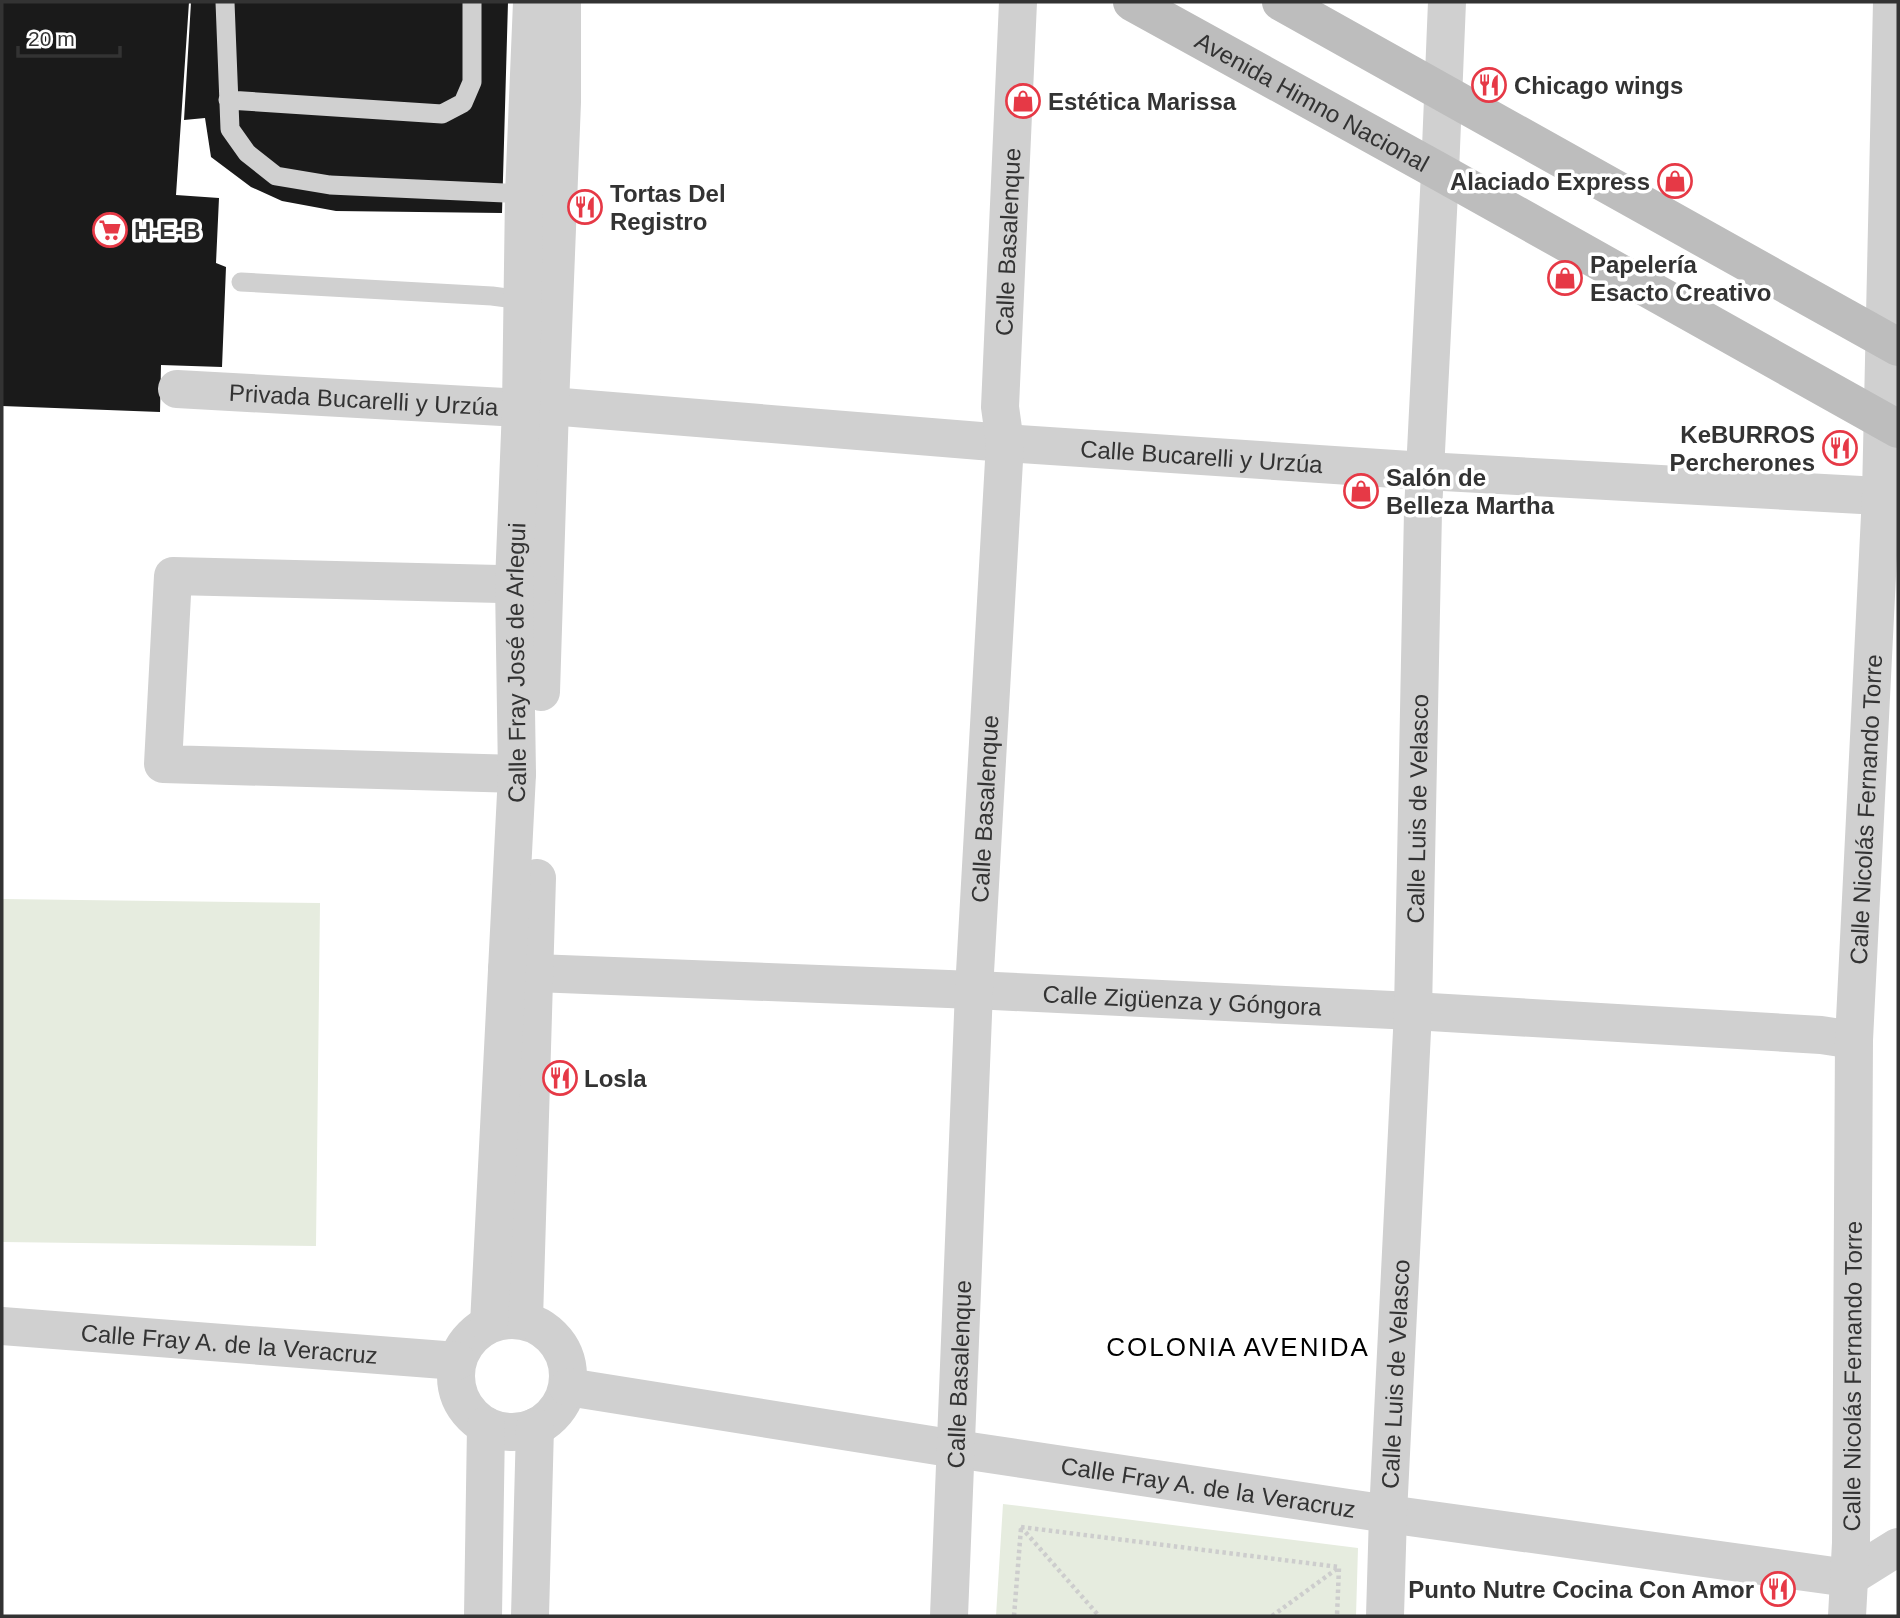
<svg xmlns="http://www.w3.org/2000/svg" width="1900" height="1618" font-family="Helvetica,sans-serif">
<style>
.green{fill:#e6ecdf}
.building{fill:#1a1a1a}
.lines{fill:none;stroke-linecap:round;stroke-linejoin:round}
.path{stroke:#cdcdcd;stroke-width:4.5;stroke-dasharray:3.5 3.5;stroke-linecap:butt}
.lane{stroke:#d0d0d0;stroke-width:19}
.street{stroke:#d0d0d0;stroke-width:38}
.secondary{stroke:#bdbdbd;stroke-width:38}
.labels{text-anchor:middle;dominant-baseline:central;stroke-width:7;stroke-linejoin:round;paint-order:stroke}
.poi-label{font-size:24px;font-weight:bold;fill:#333;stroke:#fff;text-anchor:start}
.street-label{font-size:24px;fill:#333;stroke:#fff}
.neighbourhood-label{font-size:26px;letter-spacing:2px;fill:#000;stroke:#fff}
</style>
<rect width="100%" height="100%" fill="#fff"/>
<path class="green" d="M2 899 320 903 316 1246 2 1242Z
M1003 1504 1358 1548 1356 1616H996Z"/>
<path class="building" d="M2 2H189L176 195 219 198 216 263 226 267 222 367 161 365 160 412 2 406Z
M191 2H508L502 213 336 211 282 201 251 187 211 157 205 118 184 120Z"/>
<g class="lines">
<path class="path" d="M1021 1527 1339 1567 1337 1616
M1021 1527 1099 1616
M1014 1616 1021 1528
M1272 1616 1338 1568"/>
<path class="lane" d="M225 2 230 129 247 153 276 176 330 185 524 194
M228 100 442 114 463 103 472 82V2
M241 282 492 296 523 300"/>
<g class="street">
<path id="s1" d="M177 389 521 408 550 406 1005 443 1425 471 1898 497"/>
<path d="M541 692 550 406 562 102V2"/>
<path d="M517 774 163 764 173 576 538 585"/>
<path id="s2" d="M507 969 535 973 974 990 1413 1011 1821 1035 1854 1040"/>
<circle cx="512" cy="1376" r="56"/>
<path d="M524 1320 537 878"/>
<path id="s3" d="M489 1324 517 774 514 583 521 408 524 194 532 2"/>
<path id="s4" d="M2 1326 457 1361"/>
<path id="s5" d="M568 1387 956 1449 1388 1514 1848 1578 1898 1547"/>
<path d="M483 1616 486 1426"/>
<path d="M530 1616 535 1427"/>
<path id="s6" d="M949 1616 974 990 1005 443 1000 407 1018 2"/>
<path id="s7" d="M1385 1616 1388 1514 1413 1011 1423 511 1440 172 1447 2"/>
<path id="s8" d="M1847 1616 1851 1543 1854 1040 1881 495 1892 2"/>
</g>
<g class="secondary">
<path id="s9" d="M1132 2 1440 172 1898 429"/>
<path d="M1281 2 1898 347"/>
</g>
</g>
<defs>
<g id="restaurant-ring" transform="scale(1.75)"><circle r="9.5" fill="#fff" stroke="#e63946" stroke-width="1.5"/><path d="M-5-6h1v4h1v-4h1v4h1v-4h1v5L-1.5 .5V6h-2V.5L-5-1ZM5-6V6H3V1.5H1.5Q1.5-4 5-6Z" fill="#e63946"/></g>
<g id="shop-ring" transform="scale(1.75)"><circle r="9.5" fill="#fff" stroke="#e63946" stroke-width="1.5"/><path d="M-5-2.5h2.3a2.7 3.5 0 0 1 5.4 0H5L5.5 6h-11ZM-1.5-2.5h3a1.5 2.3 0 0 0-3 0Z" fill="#e63946"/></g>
<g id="supermarket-ring" transform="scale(1.75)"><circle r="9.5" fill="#fff" stroke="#e63946" stroke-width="1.5"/><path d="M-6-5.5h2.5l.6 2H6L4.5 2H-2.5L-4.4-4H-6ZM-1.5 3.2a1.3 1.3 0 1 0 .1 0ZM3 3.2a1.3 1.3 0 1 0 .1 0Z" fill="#e63946"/></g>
</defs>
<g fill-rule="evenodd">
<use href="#restaurant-ring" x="1489" y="85"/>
<use href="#shop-ring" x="1023" y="101"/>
<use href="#shop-ring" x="1675" y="181"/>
<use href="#restaurant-ring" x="585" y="207"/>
<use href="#supermarket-ring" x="110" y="230"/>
<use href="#shop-ring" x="1565" y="278"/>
<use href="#restaurant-ring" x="1840" y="448"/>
<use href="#shop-ring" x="1361" y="491"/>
<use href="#restaurant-ring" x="560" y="1078"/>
<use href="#restaurant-ring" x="1778" y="1589"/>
</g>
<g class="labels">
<g class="poi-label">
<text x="1514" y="85">Chicago wings</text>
<text x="1048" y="101">Estética Marissa</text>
<text x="1650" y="181" text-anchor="end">Alaciado Express</text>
<text x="610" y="193">Tortas Del<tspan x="610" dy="28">Registro</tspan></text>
<text x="134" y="230">H-E-B</text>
<text x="1590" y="264">Papelería<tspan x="1590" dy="28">Esacto Creativo</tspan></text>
<text x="1815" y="434" text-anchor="end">KeBURROS<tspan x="1815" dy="28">Percherones</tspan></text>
<text x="1386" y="477">Salón de<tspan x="1386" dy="28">Belleza Martha</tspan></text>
<text x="584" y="1078">Losla</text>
<text x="1754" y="1589" text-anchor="end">Punto Nutre Cocina Con Amor</text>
</g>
<g class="street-label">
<text stroke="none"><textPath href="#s9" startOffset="206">Avenida Himno Nacional</textPath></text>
<text stroke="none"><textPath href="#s6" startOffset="1376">Calle Basalenque</textPath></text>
<text stroke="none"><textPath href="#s1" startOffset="187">Privada Bucarelli y Urzúa</textPath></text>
<text stroke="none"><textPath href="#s1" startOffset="1027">Calle Bucarelli y Urzúa</textPath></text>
<text stroke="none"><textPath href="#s3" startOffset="662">Calle Fray José de Arlegui</textPath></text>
<text stroke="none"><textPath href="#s6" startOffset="808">Calle Basalenque</textPath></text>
<text stroke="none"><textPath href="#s7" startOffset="808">Calle Luis de Velasco</textPath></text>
<text stroke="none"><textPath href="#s8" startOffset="807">Calle Nicolás Fernando Torre</textPath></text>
<text stroke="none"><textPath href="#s2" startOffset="676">Calle Zigüenza y Góngora</textPath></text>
<text stroke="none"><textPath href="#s4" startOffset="228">Calle Fray A. de la Veracruz</textPath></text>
<text stroke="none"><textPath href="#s6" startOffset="242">Calle Basalenque</textPath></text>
<text stroke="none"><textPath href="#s7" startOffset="242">Calle Luis de Velasco</textPath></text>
<text stroke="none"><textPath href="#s8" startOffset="240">Calle Nicolás Fernando Torre</textPath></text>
<text stroke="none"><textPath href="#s5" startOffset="648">Calle Fray A. de la Veracruz</textPath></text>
</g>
<g class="neighbourhood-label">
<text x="1238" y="1347">COLONIA AVENIDA</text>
</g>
</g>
<rect width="1900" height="1618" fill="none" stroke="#333333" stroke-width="7"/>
<path d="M18 46v10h102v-10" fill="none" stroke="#333333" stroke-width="3.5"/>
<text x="28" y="46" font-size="21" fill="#333333" stroke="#ffffff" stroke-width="5" paint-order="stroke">20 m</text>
</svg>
